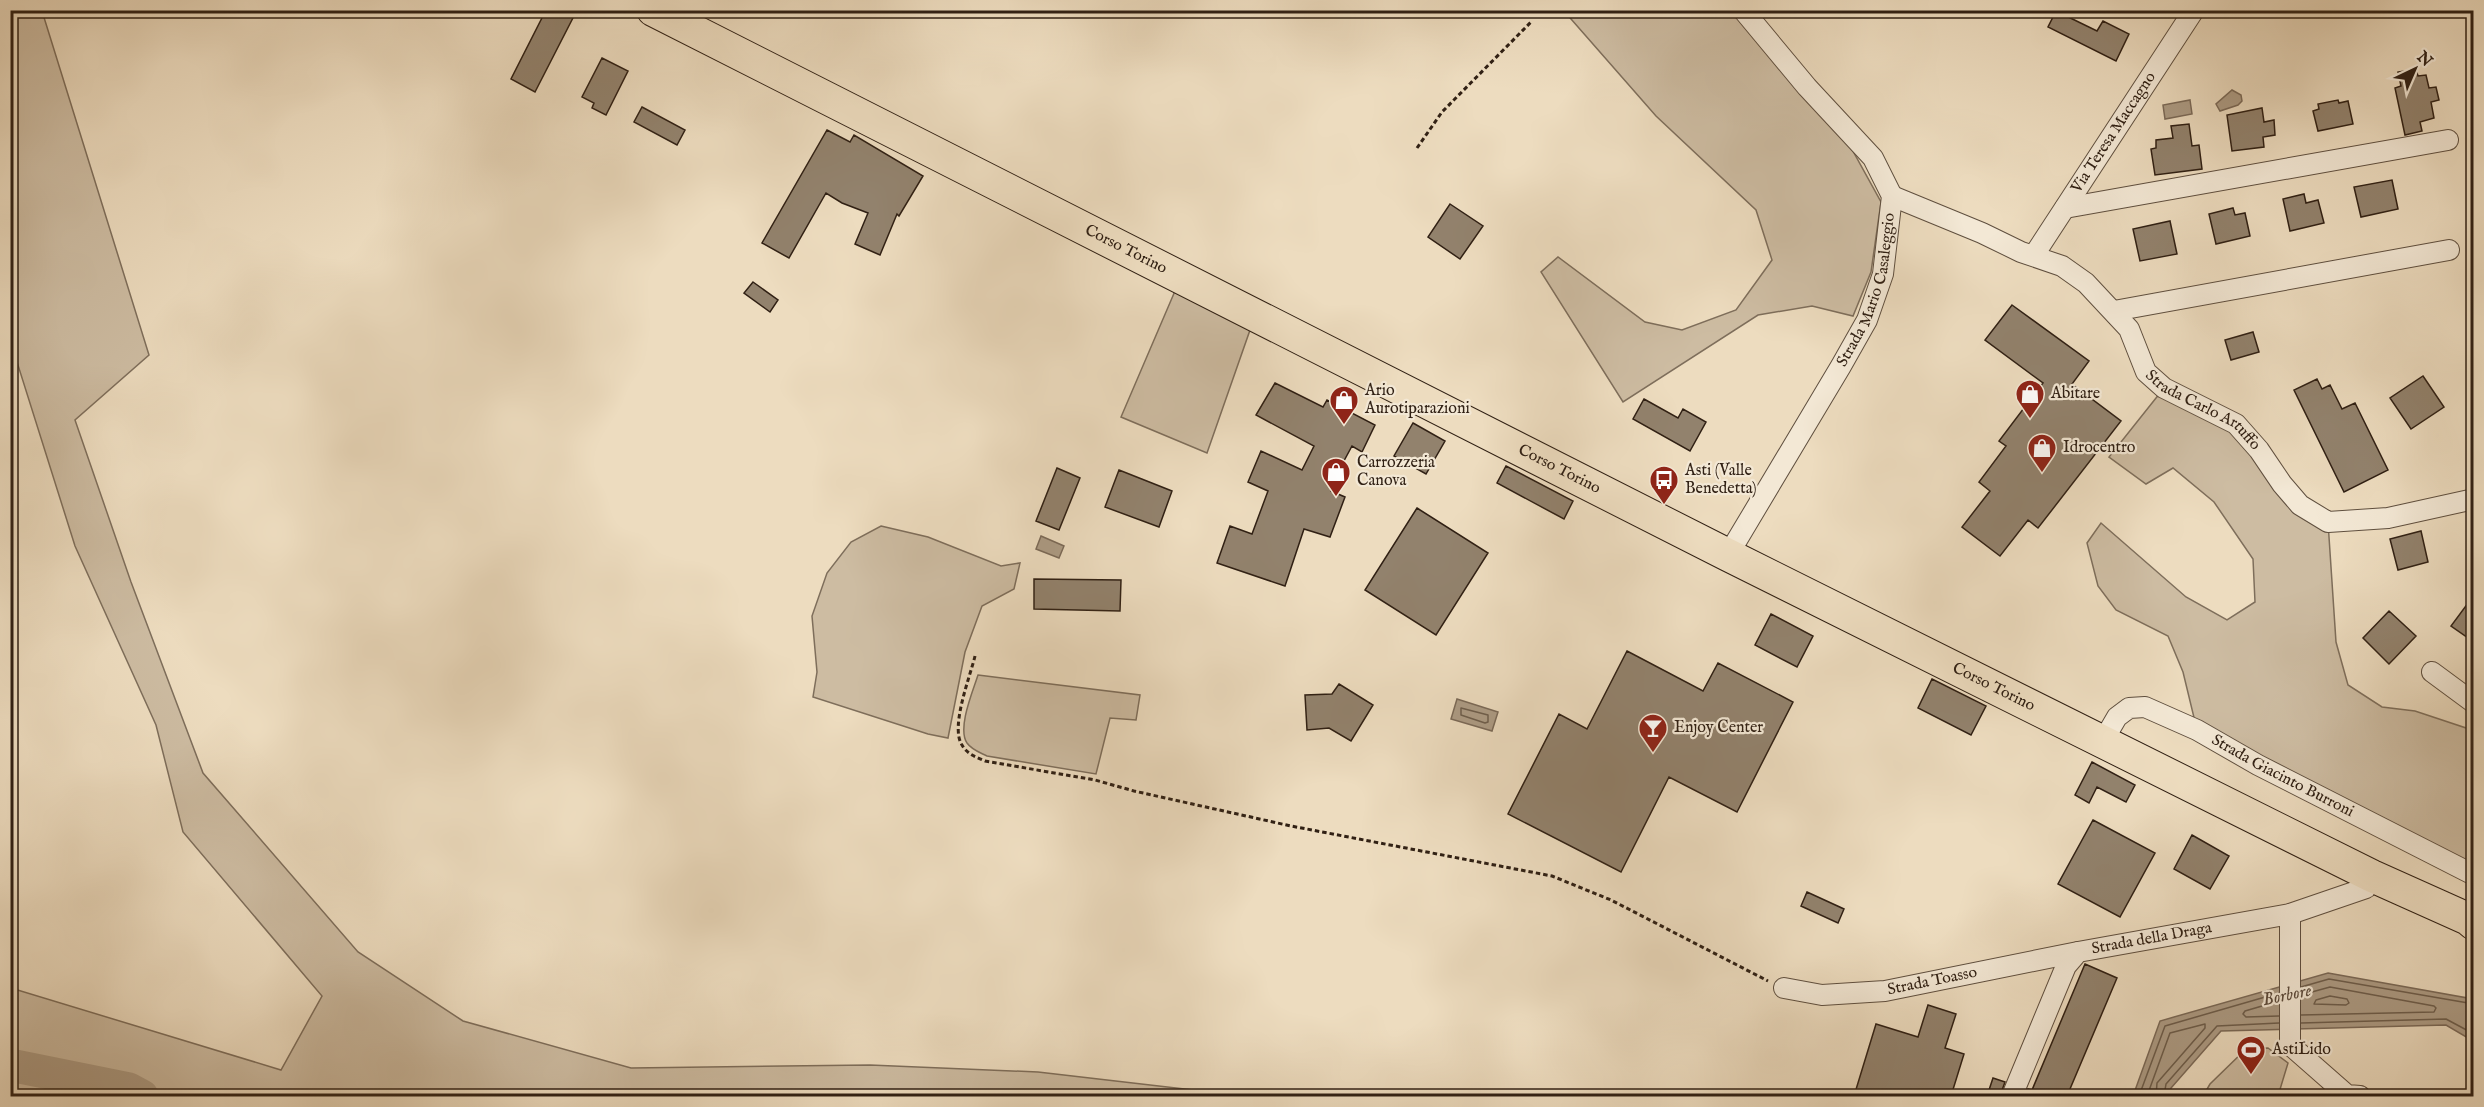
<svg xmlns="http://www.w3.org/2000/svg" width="2484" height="1107" font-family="'IM FELL English',serif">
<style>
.green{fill:#cdbca2;stroke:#7e6e5b;stroke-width:1.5}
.water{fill:#ad9c85;stroke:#7b6a58;stroke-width:1.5}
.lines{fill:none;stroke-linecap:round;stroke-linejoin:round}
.shore{stroke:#6e5e4c;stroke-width:1.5}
.river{stroke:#ad9c85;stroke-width:33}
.building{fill:#92826d;stroke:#302014;stroke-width:1.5}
.street-casing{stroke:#5f4f3f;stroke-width:22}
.primary-casing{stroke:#302014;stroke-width:34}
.path{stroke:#302014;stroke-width:3;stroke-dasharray:4.5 3;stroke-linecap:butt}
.street{stroke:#f3e8d5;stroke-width:20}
.primary{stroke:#eddcbf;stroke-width:32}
.labels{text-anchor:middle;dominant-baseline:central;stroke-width:4.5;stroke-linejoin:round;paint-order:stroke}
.street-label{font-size:16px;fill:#302014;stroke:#f3e8d5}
.poi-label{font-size:16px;fill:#302014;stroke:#f3e8d5;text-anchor:start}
.water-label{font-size:18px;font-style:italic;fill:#5c4b3c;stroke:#f3e8d5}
</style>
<rect width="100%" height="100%" fill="#eddcbf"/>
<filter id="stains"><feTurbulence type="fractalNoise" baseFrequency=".00333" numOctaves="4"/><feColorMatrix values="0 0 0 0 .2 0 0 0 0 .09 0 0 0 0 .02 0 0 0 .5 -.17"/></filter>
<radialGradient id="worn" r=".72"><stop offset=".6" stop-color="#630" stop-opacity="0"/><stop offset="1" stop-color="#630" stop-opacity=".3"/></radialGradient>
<path class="green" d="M42 11 149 355 75 420 131 582 203 773 358 952 463 1021 631 1068 870 1065 1038 1072 1245 1096H11V988L281 1070 322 996 183 832 156 725 75 546 11 343V11Z
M1564 11H1731L1849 144 1881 202 1871 272 1853 316 1812 306 1758 315 1623 402 1541 272 1558 257 1645 322 1682 330 1736 310 1772 260 1756 210 1656 116Z
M1175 291 1250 330 1207 453 1121 417Z
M2164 388 2236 424 2328 522 2336 642 2348 685 2382 707 2415 711 2469 729 2473 735V875L2197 730 2183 672 2168 636 2116 610 2098 586 2087 543 2101 523 2186 597 2227 620 2255 602 2253 559 2214 502 2173 468 2146 484 2109 457Z
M881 526 928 537 1001 566 1020 563 1014 589 982 606 965 652 948 738 928 734 813 697 817 672 812 616 827 573 851 542Z
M978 675 1140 695 1136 720 1110 718 1096 774 987 756C979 752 972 750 967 743 957 728 973 691 978 675Z
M2268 1048 2288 1063 2278 1096H2203L2210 1084 2246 1049Z"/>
<path class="water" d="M2232 90 2241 95 2242 101 2238 105 2220 111 2216 104Z
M2190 100 2192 114 2165 119 2163 105Z
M1041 536 1064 546 1059 558 1036 549Z
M1457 699 1498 712 1492 731 1451 719Z
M2328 973 2473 999V1041L2446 1025 2221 1031 2171 1088 2170 1096H2133L2160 1021Z"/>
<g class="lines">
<path class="shore" d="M1461 708 1488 715V722L1485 723 1461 715Z
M2301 987 2329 979 2474 1004
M2301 995 2330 987 2434 1006 2436 1008 2434 1012 2301 1015
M2330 996 2347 999 2349 1003 2346 1005 2314 1004 2316 1000Z
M2279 1001 2245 1011 2243 1014 2246 1017 2279 1016
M2301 1023 2446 1019 2474 1034
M2139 1096 2165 1026 2279 993
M2147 1096 2170 1033 2205 1024V1028L2157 1083 2156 1096
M2164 1096 2166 1084 2217 1026 2279 1023"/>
<path class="river" d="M10 1065 129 1089 142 1096"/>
</g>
<path class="building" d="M546 10H577L535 92 511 79Z
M2056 11 2097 31 2103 21 2129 34 2116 61 2048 27Z
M602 58 628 71 606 115 592 108 594 103 582 97Z
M2416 69 2418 76 2426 75 2429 88 2436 87 2439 100 2431 102 2434 118 2420 122 2422 131 2405 135 2395 88 2401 86 2398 72Z
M2338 100 2339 103 2348 101 2353 124 2318 131 2313 111 2319 109 2318 104Z
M642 107 685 130 677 145 634 122Z
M2262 108 2264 122 2274 120 2275 135 2263 137 2264 147 2232 151 2227 115Z
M2189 124 2192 146 2199 145 2202 169 2155 175 2151 149 2156 148V140L2173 138 2171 126Z
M827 130 850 142 854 135 923 176 899 216 897 214 880 255 855 244 868 213 842 203 826 193 789 258 762 243Z
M2392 180 2398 209 2361 217 2354 187Z
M2304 194 2306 203 2318 200 2324 223 2290 231 2283 199Z
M1450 204 1483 226 1460 259 1428 237Z
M2233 208 2235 215 2245 213 2250 236 2216 244 2209 214Z
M2170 221 2177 254 2140 261 2133 229Z
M753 282 778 300 770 312 744 293Z
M2012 305 2089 361 2072 384 2121 421 2038 528 2028 520 2000 556 1962 527 1990 491 1979 482 2006 446 1999 441 2043 383 1985 340Z
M2253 332 2259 352 2231 360 2225 340Z
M2423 376 2444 407 2411 429 2390 398Z
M2317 379 2322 389 2330 385 2342 409 2355 403 2388 470 2344 492 2294 390Z
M1275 383 1323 407 1327 400 1375 425 1362 452 1352 446 1338 472 1331 491 1345 497 1330 537 1304 529 1285 586 1217 563 1230 526 1252 534 1268 491 1248 482 1261 451 1302 470 1314 446 1256 415Z
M1644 399 1678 418 1683 409 1706 422 1690 451 1633 419Z
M1413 423 1445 441 1426 474 1394 456Z
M1506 466 1573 501 1564 519 1497 483Z
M1057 468 1080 478 1059 530 1036 521Z
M1119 470 1172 491 1159 527 1105 507Z
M1417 508 1488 553 1436 635 1365 590Z
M2421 531 2428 562 2398 570 2390 539Z
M1034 579 1121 580 1120 611 1034 609Z
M2474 595V642L2451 626Z
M2389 611 2416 636 2389 664 2363 638Z
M1771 614 1813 636 1797 667 1755 645Z
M1627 651 1703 691 1718 663 1793 702 1737 812 1669 777 1621 872 1508 814 1559 714 1587 729Z
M1932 679 1986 706 1971 735 1918 708Z
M1339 684 1373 705 1351 741 1329 728 1307 730 1305 695 1332 694Z
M2092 762 2135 785 2126 802 2097 787 2089 803 2075 795Z
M2093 820 2155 853 2120 917 2058 884Z
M2192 835 2229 856 2210 889 2174 869Z
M1807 892 1844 909 1838 923 1801 906Z
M2085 964 2117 978 2067 1096H2025L2028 1089 2032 1090Z
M1928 1005 1956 1014 1945 1048 1964 1054 1951 1096H1854L1876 1024 1918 1037Z
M1993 1078 2005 1082 2000 1096H1987Z"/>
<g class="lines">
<g class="street-casing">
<g id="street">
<path id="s1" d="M1892 196 1982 233 2021 252 2062 266 2086 283 2129 329 2146 372 2164 388 2236 424 2259 450 2282 484 2300 505 2328 522 2388 518 2474 499"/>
<path d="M2065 208 2448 140"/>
<path id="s2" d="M2034 255 2194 10"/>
<path d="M2114 311 2449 250"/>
<path id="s3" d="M1728 555 1841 366 1867 320 1883 274 1892 196 1873 158 1807 87 1743 10"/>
<path d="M2432 672 2474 703"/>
<path id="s4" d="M2103 741 2117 717 2129 708 2145 707 2197 730 2258 765 2474 875"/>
<path d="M2290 914V1045L2347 1095 2360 1096"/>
<path id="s5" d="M1784 988 1822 995 1885 991 2078 952"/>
<path id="s6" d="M2012 1096 2066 966 2078 952 2290 914 2366 888 2372 876"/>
</g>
</g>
<g class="primary-casing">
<g id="primary">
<path id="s7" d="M653 10 1728 555 2372 876 2468 919 2474 924"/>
</g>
</g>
<path class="path" d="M1417 148 1442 112 1532 21
M975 656C970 677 950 727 962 745 967 754 976 757 985 761L1095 780 1134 791 1291 826 1552 876 1611 900 1768 981"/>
<use href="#street" class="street"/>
<use href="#primary" class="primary"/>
</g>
<defs>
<g id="shop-pin" transform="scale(1.5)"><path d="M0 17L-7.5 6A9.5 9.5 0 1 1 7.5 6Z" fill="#8f2418" stroke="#f3e8d5"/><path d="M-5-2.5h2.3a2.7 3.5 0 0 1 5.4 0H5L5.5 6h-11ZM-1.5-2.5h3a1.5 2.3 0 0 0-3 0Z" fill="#fff"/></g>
<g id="bus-pin" transform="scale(1.5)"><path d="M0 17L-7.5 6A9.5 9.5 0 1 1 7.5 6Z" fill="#8f2418" stroke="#f3e8d5"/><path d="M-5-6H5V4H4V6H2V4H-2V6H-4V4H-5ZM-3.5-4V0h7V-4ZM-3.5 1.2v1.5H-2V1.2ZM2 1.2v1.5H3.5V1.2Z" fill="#fff"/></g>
<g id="bar-pin" transform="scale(1.5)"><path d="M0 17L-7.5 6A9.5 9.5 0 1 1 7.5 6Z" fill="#8f2418" stroke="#f3e8d5"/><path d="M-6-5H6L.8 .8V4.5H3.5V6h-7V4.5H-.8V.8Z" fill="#fff"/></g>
<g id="stadium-pin" transform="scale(1.5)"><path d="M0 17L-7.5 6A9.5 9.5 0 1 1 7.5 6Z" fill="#8f2418" stroke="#f3e8d5"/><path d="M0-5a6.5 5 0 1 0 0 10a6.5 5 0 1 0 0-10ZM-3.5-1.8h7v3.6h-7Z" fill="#fff"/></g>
</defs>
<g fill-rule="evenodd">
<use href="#shop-pin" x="2030" y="394"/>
<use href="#shop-pin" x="1344" y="400"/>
<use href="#shop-pin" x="2042" y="448"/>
<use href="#shop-pin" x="1336" y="472"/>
<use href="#bus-pin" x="1664" y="480"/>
<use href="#bar-pin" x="1653" y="728"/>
<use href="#stadium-pin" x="2251" y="1050"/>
</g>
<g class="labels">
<g class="street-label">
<text stroke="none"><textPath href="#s2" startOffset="146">Via Teresa Maccagno</textPath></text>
<text stroke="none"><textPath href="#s7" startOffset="530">Corso Torino</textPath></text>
<text stroke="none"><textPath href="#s3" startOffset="302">Strada Mario Casaleggio</textPath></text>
<text stroke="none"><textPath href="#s1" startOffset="392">Strada Carlo Artuffo</textPath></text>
<text stroke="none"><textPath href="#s7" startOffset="1016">Corso Torino</textPath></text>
<text stroke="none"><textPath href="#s7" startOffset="1502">Corso Torino</textPath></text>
<text stroke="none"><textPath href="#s4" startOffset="213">Strada Giacinto Burroni</textPath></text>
<text stroke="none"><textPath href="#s6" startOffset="234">Strada della Draga</textPath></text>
<text stroke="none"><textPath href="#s5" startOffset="150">Strada Toasso</textPath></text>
</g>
<g class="poi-label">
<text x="1365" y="391">Ario<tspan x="1365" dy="18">Aurotiparazioni</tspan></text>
<text x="2051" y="394">Abitare</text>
<text x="2063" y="448">Idrocentro</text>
<text x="1357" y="463">Carrozzeria<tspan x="1357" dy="18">Canova</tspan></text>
<text x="1685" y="471">Asti (Valle<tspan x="1685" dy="18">Benedetta)</tspan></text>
<text x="1674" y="728">Enjoy Center</text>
<text x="2272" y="1050">AstiLido</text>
</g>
<g class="water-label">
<text transform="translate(2287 996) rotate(-12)">Borbore</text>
</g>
</g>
<rect width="2484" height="1107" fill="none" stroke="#eddcbf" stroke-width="36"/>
<rect x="12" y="12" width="2460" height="1083" fill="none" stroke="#302014" stroke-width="3"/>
<rect x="18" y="18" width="2448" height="1071" fill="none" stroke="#302014" stroke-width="1.5"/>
<g transform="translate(2415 69) rotate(44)" stroke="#f3e8d5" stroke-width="4.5" paint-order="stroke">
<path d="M0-4.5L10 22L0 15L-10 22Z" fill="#302014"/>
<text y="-9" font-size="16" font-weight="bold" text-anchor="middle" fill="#302014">N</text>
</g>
<rect width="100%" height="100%" filter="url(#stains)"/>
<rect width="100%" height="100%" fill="url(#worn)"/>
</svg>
